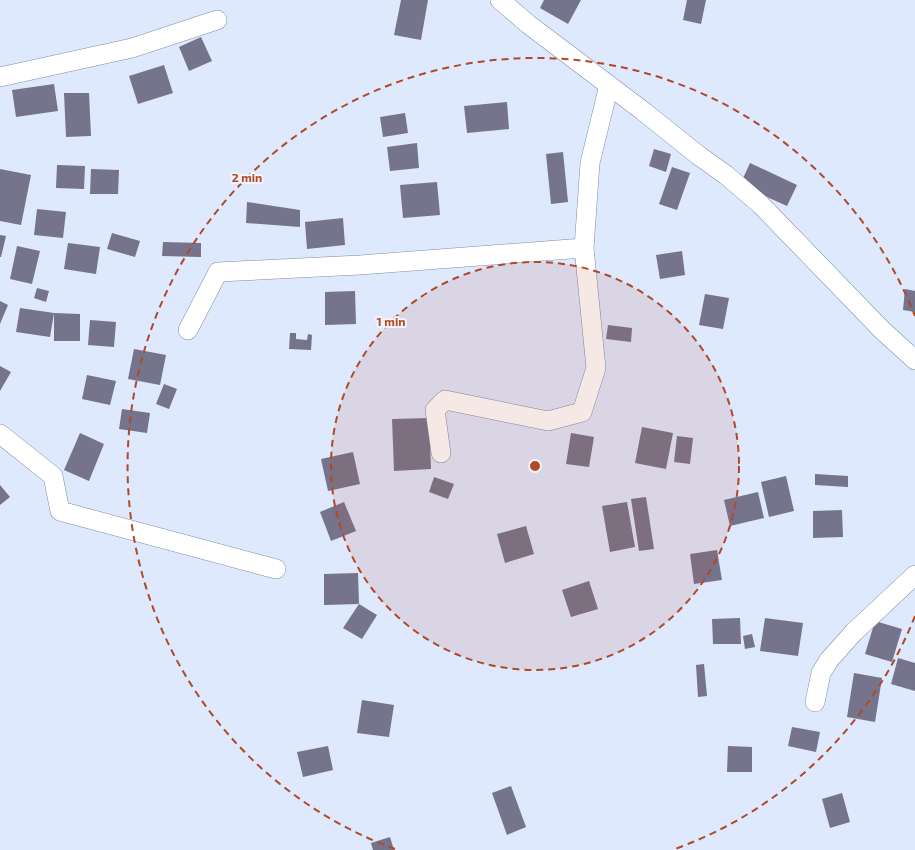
<svg xmlns="http://www.w3.org/2000/svg" width="915" height="850" font-family="'Exo 2',sans-serif">
<style>
.building{fill:#76738c}
.lines{fill:none;stroke-linecap:round;stroke-linejoin:round}
.street-casing{stroke:#808ca5;stroke-width:20}
.street{stroke:#fff;stroke-width:19}
.ring{fill:none;stroke:#b14926;stroke-width:2;stroke-dasharray:7 5}
.centre{fill:#b14926;stroke:#f3f5fb;stroke-width:2}
.ring-label{font-size:12px;text-anchor:middle;font-weight:bold;fill:#b14926;stroke:#f3f5fb;stroke-width:4;stroke-linejoin:round;paint-order:stroke}
</style>
<rect width="100%" height="100%" fill="#dee9fe"/>
<path class="building" d="M401 0H428L421 40 394 35Z
M544 0H581L568 24 540 8Z
M687 0H706L701 24 683 20Z
M201 37 212 61 189 71 179 47Z
M164 65 173 93 138 104 129 76Z
M54 84 58 111 16 117 12 90Z
M64 93H89L91 136 66 137Z
M507 102 509 129 467 133 464 106Z
M405 113 408 133 383 137 380 117Z
M417 143 419 168 390 171 387 147Z
M654 149 671 154 666 172 649 166Z
M563 152 568 202 551 204 546 154Z
M750 163 797 185 787 206 740 185Z
M57 165 85 166 84 189 56 188Z
M672 167 690 173 677 210 659 204Z
M0 169 31 175 21 225 0 221Z
M91 169 119 170 118 194H90Z
M437 182 440 215 403 218 400 185Z
M247 202 300 210V227L246 223Z
M37 209 66 212 63 238 34 235Z
M343 218 345 245 307 249 305 222Z
M112 233 140 241 135 257 107 249Z
M0 235 6 236 1 257H0Z
M163 242 201 243V257L162 256Z
M68 243 100 247 96 274 64 269Z
M17 246 40 251 32 284 10 279Z
M682 251 685 275 660 279 656 255Z
M37 288 49 291 46 302 34 298Z
M905 289 915 291V312L903 310Z
M355 291 356 324 325 325V292Z
M705 294 729 298 723 329 699 325Z
M0 301 8 305 0 324Z
M20 308 54 313 80 314V341H54V313L50 337 16 332Z
M90 320 116 322 114 347 88 345Z
M608 325 632 328 631 342 606 339Z
M290 333H296V339L307 340 308 334 312 335 311 350 289 349Z
M134 349 166 355 160 385 128 379Z
M0 366 11 372 0 391Z
M87 375 116 381 110 405 82 399Z
M164 384 177 389 169 409 156 404Z
M122 409 150 413 147 433 119 429Z
M429 418 431 469 394 471 392 419Z
M642 427 673 433 666 469 635 463Z
M80 433 104 444 89 481 64 470Z
M571 433 594 437 589 467 566 464Z
M677 436 693 438 690 464 674 462Z
M353 452 360 484 328 491 321 459Z
M815 474 848 476V487L815 485Z
M786 476 794 511 769 517 761 482Z
M434 477 454 484 448 499 429 492Z
M0 485 10 497 0 505Z
M758 492 764 518 730 526 724 500Z
M646 497 654 549 639 551 631 499Z
M344 502 356 531 331 541 320 512Z
M627 502 635 547 610 552 602 506Z
M842 510 843 537 813 538V511Z
M526 526 534 554 505 563 497 534Z
M717 550 722 580 694 584 690 554Z
M358 573 359 604 324 605V574Z
M589 581 598 609 571 617 562 590Z
M359 604 377 615 362 639 343 628Z
M740 618 741 644H713L712 619Z
M765 618 803 623 798 656 760 651Z
M875 621 902 629 892 662 865 654Z
M752 634 755 647 745 649 743 636Z
M898 658 915 663V691L891 684Z
M704 664 707 696 698 697 696 665Z
M854 673 882 678 875 722 847 717Z
M362 700 394 705 389 737 357 733Z
M792 727 820 732 816 752 788 746Z
M328 746 333 770 303 777 297 752Z
M728 746 752 747V772H727Z
M511 786 526 827 507 835 492 793Z
M842 793 850 822 830 828 822 799Z
M390 837 394 850H373L371 843Z"/>
<g class="lines">
<g class="street-casing">
<path id="street" d="M500 0 528 24 643 111 698 155 726 175 761 205 882 330 915 360
M0 77 132 48 217 20
M188 330 218 272 360 265 584 248 590 163 609 85
M0 434 53 476 60 511 276 569
M441 453 435 410 445 400 548 421 582 412 596 368 584 248
M815 702 821 673 829 660 854 632 915 575"/>
</g>
<use href="#street" class="street"/>
</g>
<circle cx="535" cy="466" r="204" fill="#b14926" fill-opacity=".12"/>
<g class="ring">
<circle cx="535" cy="466" r="204"/>
<path d="M915 616A408 408 0 0 1 675 849M395 849A408 408 0 1 1 915 316"/>
</g>
<circle cx="535" cy="466" r="6" class="centre"/>
<g class="ring-label">
<text x="247" y="182">2 min</text>
<text x="391" y="326">1 min</text>
</g>
</svg>
